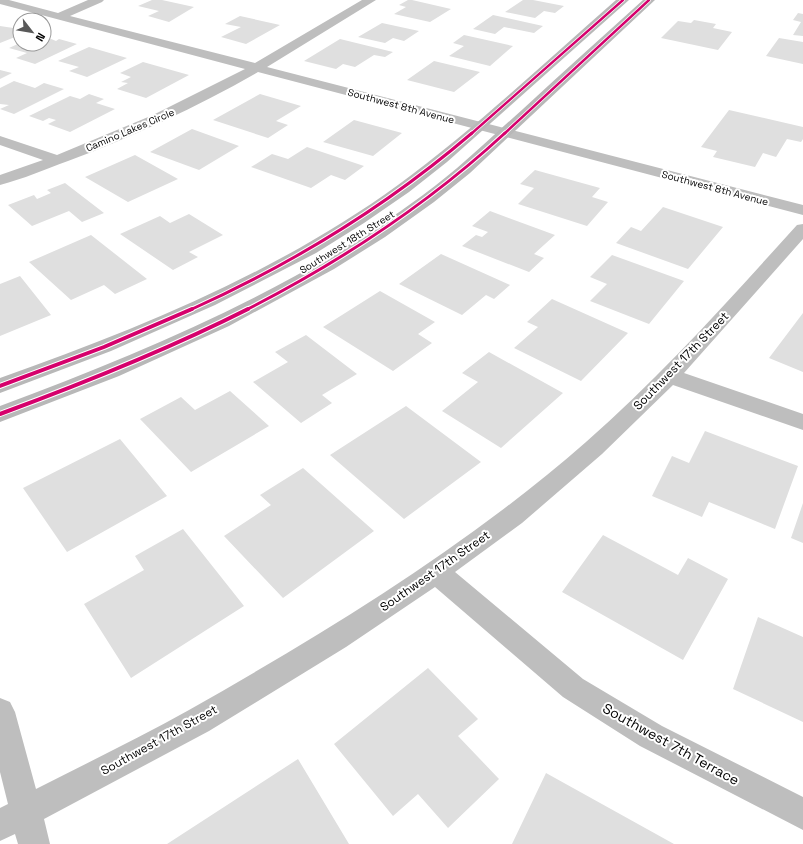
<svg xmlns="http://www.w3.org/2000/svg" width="803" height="844" font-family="'Space Grotesk',sans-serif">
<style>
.building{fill:#dfdfdf}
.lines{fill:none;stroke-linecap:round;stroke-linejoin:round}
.minor{fill:#bebebe;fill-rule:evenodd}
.secondary{fill:#b8b8b8;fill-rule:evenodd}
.cycleway-far2-casing{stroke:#fff;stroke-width:4}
.cycleway-far1-casing{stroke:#fff;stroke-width:5}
.cycleway-casing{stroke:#fff;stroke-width:6}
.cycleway-far2{stroke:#d6006c;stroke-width:2.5}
.cycleway-far1{stroke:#d6006c;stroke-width:3}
.cycleway{stroke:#d6006c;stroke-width:4}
.labels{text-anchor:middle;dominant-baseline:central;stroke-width:4;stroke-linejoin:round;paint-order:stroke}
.far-street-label{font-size:10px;fill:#000;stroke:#fff}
.street-label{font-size:12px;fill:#000;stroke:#fff}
.near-street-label{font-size:14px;fill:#000;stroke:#fff}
</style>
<rect width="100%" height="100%" fill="#fff"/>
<path class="building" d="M152 0H162L194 7 169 22 148 16 159 11 138 6Z
M408 0H412L451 9 430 22 394 14 406 7 399 5Z
M523 0H533L564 6 555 13 544 11 535 18 505 12Z
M798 13 803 14V36L793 35 801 22 793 20Z
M493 15 543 26 534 33 504 27 495 34 473 29Z
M240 16 280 25 246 44 221 37 241 27 225 24Z
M694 20 716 24 713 28 732 32 718 50 661 38 678 21 691 23Z
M382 23 419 31 404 41 393 38 385 43 358 37Z
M0 26 20 29V35L0 43Z
M464 35 513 46 490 66 449 56 464 46 453 43Z
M44 36 56 41 59 39 77 44 35 64 16 58 27 53 9 48 20 43 44 44Z
M779 38 803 42V64L766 56Z
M340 39 393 52 385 57 374 55 355 67 343 64 336 69 304 61Z
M89 47 127 58 87 77 69 71 79 67 58 61Z
M434 61 480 72 454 92 407 80Z
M143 62 189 75 146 98 117 89 128 83 121 82 131 77 120 73Z
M0 70 12 73 0 79Z
M14 81 35 88 44 83 64 89 14 114 0 109 9 105 0 104V88Z
M89 94 104 99 96 103 115 109 70 132 48 124 56 120 49 118 43 121 29 116 70 96 80 99Z
M260 94 301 106 276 121 288 125 268 138 213 120Z
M729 110 803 127V139L801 142 787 139 776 157 763 153 755 167 713 157 717 151 701 147Z
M354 120 402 133 373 156 323 142Z
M192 129 239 146 199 170 150 152Z
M307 147 364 166 345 180 331 175 311 188 251 167 272 154 288 159Z
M135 155 178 179 128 202 85 177Z
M535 170 600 188 592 197 608 202 587 226 518 204 534 188 520 184Z
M65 183 104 213 82 222 69 211 32 226 8 205 34 195 37 199 51 193 47 190Z
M663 207 723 227 688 269 616 243 631 227 641 231Z
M490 211 555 235 534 254 544 258 529 272 462 246 476 235 482 237 488 232 472 226Z
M189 214 223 235 189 252 198 257 173 270 120 234 160 216 170 223Z
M91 235 147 279 115 294 104 285 71 300 29 262Z
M441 254 510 285 494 299 486 295 462 315 399 284Z
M612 255 684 281 649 324 590 301 607 284 590 277Z
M20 276 51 315 0 336V284Z
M380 291 435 322 418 334 432 343 393 371 323 327Z
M552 299 628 333 581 381 514 348 538 327 527 322Z
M803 313V372L769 358Z
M306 335 357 374 322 395 332 403 301 423 253 382 288 362 275 352Z
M489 352 563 393 501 448 442 411 478 382 462 373Z
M230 391 269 426 191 472 140 419 181 397 195 410Z
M406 406 481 462 404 519 330 455Z
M705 431 798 466 775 529 709 502 702 517 652 496 672 456 689 463Z
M120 439 167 496 67 552 23 488Z
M303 468 374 531 283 598 224 536 271 505 260 495Z
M803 503V543L791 538Z
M183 529 244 606 131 678 84 604 144 570 135 556Z
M603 535 678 575 688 558 728 579 683 660 562 592Z
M758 617 803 637V722L733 689Z
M428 668 478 719 458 736 499 779 448 828 418 794 393 816 334 744Z
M298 759 349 844H167Z
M546 773 674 844H512Z"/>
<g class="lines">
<path class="minor" d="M0 0H9L58 13 88 0H104L102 2 70 16 255 63 362 0H376L267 67 803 205V215L258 72C197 107 134 136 68 161 46 169 23 179 0 185V175L43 160 0 145V136L57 155 153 115 245 69 0 4Z
M803 224V239L684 373 803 414V430L673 385 602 454 522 523 455 572 583 679 662 726 803 797V830L640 746 563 697 435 587 346 647 209 731 44 819 50 844H18L15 834 0 841V808L8 804 0 772V698L10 702 15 712 36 789C87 763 139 738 189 710 328 631 466 547 586 442 662 375 729 300 797 225Z"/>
<path class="secondary" d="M616 0H629L447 162 409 192 364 223 316 253 215 305 111 351 0 393V378C139 329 278 272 398 185 475 129 545 62 616 0Z
M643 0H655L470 173 434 202 385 237 334 269 229 326 119 376 0 422V406C148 351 295 289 423 195 459 169 490 138 523 109 562 73 603 36 643 0Z"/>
<g class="cycleway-far2-casing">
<path id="cycleway-far2" d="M471 134 623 0
M504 134 649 0"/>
</g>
<g class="cycleway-far1-casing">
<path id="cycleway-far1" d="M190 310C292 264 387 206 472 133
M246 310C340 262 427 205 505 133"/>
</g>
<g class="cycleway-casing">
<path id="cycleway" d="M0 386 104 347 192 309
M0 414C84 383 167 350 248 309"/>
</g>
<use href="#cycleway-far2" class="cycleway-far2"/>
<use href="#cycleway-far1" class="cycleway-far1"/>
<use href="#cycleway" class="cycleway"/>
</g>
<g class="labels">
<g class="far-street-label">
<text transform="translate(401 106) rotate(15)">Southwest 8th Avenue</text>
<text transform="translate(130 130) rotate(-23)">Camino Lakes Circle</text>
<text transform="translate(715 188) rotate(15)">Southwest 8th Avenue</text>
<text transform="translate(347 242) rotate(-32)">Southwest 18th Street</text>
</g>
<g class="street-label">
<text transform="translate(681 361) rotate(-46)">Southwest 17th Street</text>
<text transform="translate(435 571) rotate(-35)">Southwest 17th Street</text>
<text transform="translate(159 740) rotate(-29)">Southwest 17th Street</text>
</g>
<g class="near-street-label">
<text transform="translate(671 744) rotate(29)">Southwest 7th Terrace</text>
</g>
</g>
<g transform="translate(32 32) rotate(121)"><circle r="19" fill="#ffffff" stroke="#999999"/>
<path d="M0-3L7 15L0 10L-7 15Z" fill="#595959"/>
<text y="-6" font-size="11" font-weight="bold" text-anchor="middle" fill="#000000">N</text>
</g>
</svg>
